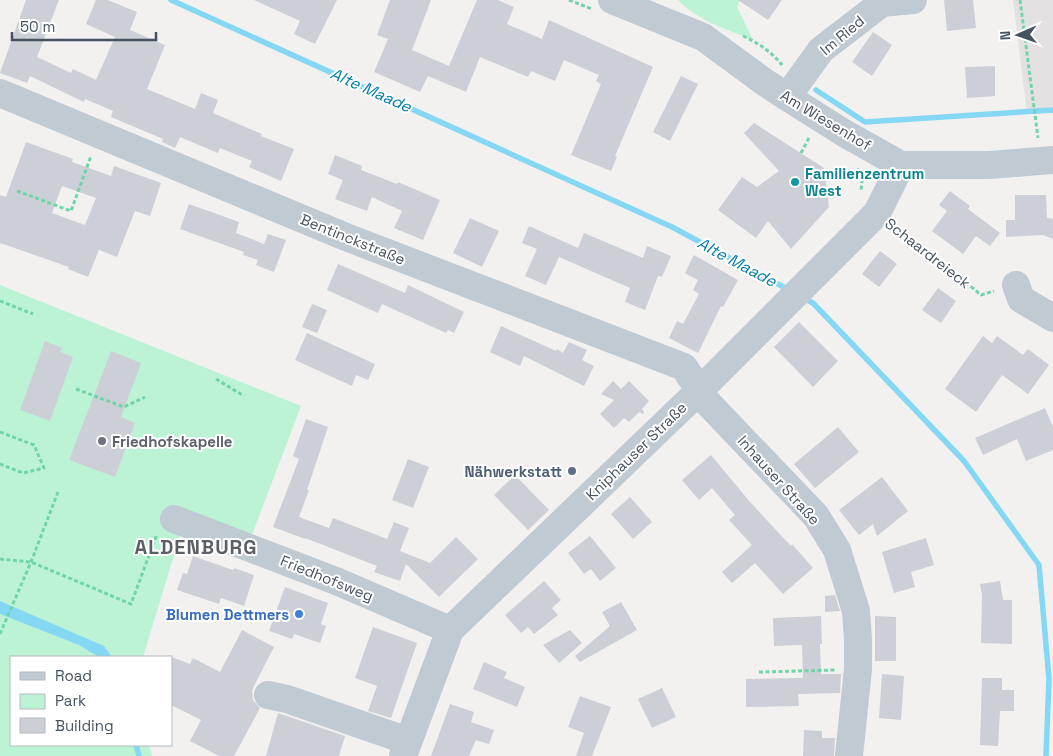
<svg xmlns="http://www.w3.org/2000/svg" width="1053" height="756" font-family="'Space Grotesk',sans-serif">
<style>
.education{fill:#e4e1e2}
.green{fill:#bbf3d4}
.water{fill:#85d8f4}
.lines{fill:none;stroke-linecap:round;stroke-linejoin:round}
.stream{stroke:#85d8f4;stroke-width:5.5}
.building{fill:#cccfd6;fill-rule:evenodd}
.path{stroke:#70d5a8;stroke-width:3;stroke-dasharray:4 2.5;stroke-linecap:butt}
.minor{stroke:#c0cad3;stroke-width:28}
.culture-dot{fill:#0f9aa8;stroke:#fff;stroke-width:2}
.worship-dot{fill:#6b7280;stroke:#fff;stroke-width:2}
.service-dot{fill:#5c6f8a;stroke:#fff;stroke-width:2}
.shop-dot{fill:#3f7fe0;stroke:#fff;stroke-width:2}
.labels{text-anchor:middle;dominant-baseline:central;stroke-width:4;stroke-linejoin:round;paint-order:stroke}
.street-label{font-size:15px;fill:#465260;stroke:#fff}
.culture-label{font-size:15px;font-weight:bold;fill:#0d838f;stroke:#fff;text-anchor:start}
.worship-label{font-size:15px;font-weight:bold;fill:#5b616d;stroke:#fff;text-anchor:start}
.service-label{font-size:15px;font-weight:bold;fill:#4e5e75;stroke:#fff;text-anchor:end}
.shop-label{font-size:15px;font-weight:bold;fill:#366cbe;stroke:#fff;text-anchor:end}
.water-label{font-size:16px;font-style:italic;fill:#027da8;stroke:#fff}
.district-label{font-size:20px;font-weight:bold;letter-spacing:1px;fill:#5c6066;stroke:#fff}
</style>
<rect width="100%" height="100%" fill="#f3f0f0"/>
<path class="education" d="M1013 0H1053V113L1027 114Z"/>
<path class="green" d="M678 0H740L737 7 753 40C726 29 698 21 678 0Z
M0 285 301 406 250 540 186 516 143 657H11V745H149L152 756H0Z"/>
<path class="water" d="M0 601 104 646 112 657H99L79 645 0 614Z"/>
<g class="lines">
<path class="stream" d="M171 0 672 227 789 290
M816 90 865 122 1053 110
M803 298 813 303 964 461 1039 565 1049 679 1046 756
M136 745 139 756"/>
</g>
<path class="building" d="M26 0H59L37 57 71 73 73 69 96 80 115 37 86 24 96 0H108L137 12 130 30 165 45 147 89 195 109 201 93 218 100 213 113 262 134 261 136 294 149 281 181 249 167 252 161 220 148 218 153 180 137 175 148 162 142 163 139 111 117 113 111 85 99 84 102 30 76 27 83 0 73Z
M254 0H337L315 44 294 34 300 21Z
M390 0H431L412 50 449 66 477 0H498L514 7 507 24 542 39 549 20 653 67 615 156 617 157 611 171 571 155 601 84 596 81 599 75 564 60 555 81 531 71 528 77 480 57 466 92 428 76 420 92 374 72 388 39 377 35Z
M738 0H782L768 20Z
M944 0H973L976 28 947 31Z
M873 32 892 45 872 76 852 62Z
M995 66V96L967 98 965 67Z
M681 76 698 84 670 141 653 132Z
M754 123 824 168 829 207 791 249 768 221 756 238 718 210 742 177 757 187 779 171 744 133Z
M26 142 73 159 72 162 111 176 114 166 161 183 150 216 135 211 117 257 99 250 88 277 68 269 69 267 0 243V195L6 197ZM62 186 96 198 85 225 52 213Z
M335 155 362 166 361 170 397 184 398 182 440 200 423 240 394 228 402 211 372 197 367 211 335 199 343 180 328 174Z
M950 191 970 206 968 209 1000 233 990 246 976 236 963 254 932 231 947 211 939 205Z
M1015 195H1046L1047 218 1053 219V239L1043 235 1006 237V220H1015Z
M189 204 239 222 236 233 264 244 268 234 286 240 274 272 256 265 258 260 243 255 244 252 180 229Z
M470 218 499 231 482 267 453 253Z
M529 226 578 248 584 233 643 258 647 246 671 256 662 277 658 276 645 310 625 302 630 288 559 257 546 285 525 276 537 249 522 243Z
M880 251 897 264 879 287 862 274Z
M694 255 738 280 723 307 721 306 698 353 669 338 677 321 683 324 699 294 693 290 698 280 685 273Z
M338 264 405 293 408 285 464 312 454 333 448 330 446 333 382 304 378 313 327 290Z
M938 288 956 301 941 323 922 310Z
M312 304 327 310 317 333 302 327Z
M799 322 838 361 813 387 774 347Z
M501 326 556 351 557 349 563 353 569 342 587 350 582 360 594 366 584 386 524 356 520 366 490 352Z
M307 333 375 364 368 380 356 375 352 386 295 360Z
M983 336 992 343 997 336 1023 355 1028 349 1049 365 1028 394 1002 375 976 412 945 389Z
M45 341 62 348 60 352 73 357 50 421 20 410Z
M111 351 141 363 121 417 135 423 115 477 69 460Z
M613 381 621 389 629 381 649 401 642 409 644 412 643 414 639 412 629 422 624 418 614 428 600 414 614 400 601 394Z
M1045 408 1053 427V450L1026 461 1017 439 983 455 975 438Z
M306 419 328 427 307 490H309L299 517 329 528 333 518 387 539 394 522 409 528 400 551 430 563 456 537 478 559 439 597 406 564 400 581 374 572 377 566 305 538V539L273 527 299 459 293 456Z
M838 427 859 452 815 488 794 464Z
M711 455 750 502 791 546 792 544 813 568 783 594 755 563 732 583 722 572 752 545 729 520 735 515 712 488 699 500 682 480Z
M408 459 429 467 413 508 392 500Z
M515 475 549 510 528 530 494 495Z
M882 477 908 511 877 536 873 524 859 535 839 510Z
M630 497 652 522 633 539 611 514Z
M590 536 616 568 600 581 591 569 584 574 568 553Z
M926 538 934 565 911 572 915 587 894 593 882 552Z
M193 556 233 570 234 568 254 575 244 606 221 598 219 604 177 590 183 573 187 574Z
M544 581 561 600 552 608 558 615 534 634 528 627 521 633 505 615Z
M1000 581 1003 600H1012V644L981 643 982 595 980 584Z
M285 587 328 603 321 624 326 626 320 643 294 634 292 639 269 631Z
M835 595 840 611 825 612V596Z
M621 602 637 630 580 662 575 656 610 626 602 612Z
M821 616 822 644H820L821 674H841L840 693 798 694 799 706 746 707V679L803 678 802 645 774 646 773 618Z
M875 616 896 617V661H875Z
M373 627 417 643 391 718 368 711 377 686 355 678Z
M242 630 274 647 252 690 253 700 260 708 234 756H219L190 741 201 720 171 705V657L190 664 193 658 220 672Z
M570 630 582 643 559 663 543 645Z
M484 662 507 672 504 678 525 687 517 707 473 689Z
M882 674 904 676 901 720 879 718Z
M982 678H1002V690H1014V711H1000L998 746 980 745Z
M662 688 676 717 652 728 638 699Z
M580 696 611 707 592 756H576L584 733 568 727Z
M450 704 474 712 471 722 494 730 489 744 476 740 469 756H431Z
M278 713 345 736 339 756H266Z
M804 730 822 731V738H835L834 756H803Z"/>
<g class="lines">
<path class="path" d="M569 0 592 9
M1020 0 1038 138
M743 36C758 43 772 52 782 65
M801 153 809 138
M857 169 863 174 861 190
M17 191 71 211 91 156
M893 228 942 262 981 295 994 291
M0 301 33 314
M216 379 244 396
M76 389 124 407 145 397
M0 432 34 445 44 468 23 473 0 464
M0 559 31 562 131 604 157 534
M0 634 31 562 58 492
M759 672 835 670"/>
<path class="minor" d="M612 0 703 37 763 81 787 97 844 133 901 165H989L1053 160
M0 93 346 237 684 367 706 401 816 516 837 550 856 611 858 639V669L849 756
M787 97 821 50 882 3 913 0
M1016 285 1021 299 1053 318
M174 519 336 581 450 630
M268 695 287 699 408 741
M403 756 450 630 699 391 877 213 901 165"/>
</g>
<circle class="culture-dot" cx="795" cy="182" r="5"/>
<circle class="worship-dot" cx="102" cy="441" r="5"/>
<circle class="service-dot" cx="572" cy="471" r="5"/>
<circle class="shop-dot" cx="299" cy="614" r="5"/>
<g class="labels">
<g class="street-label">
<text transform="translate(842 35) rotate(-40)">Im Ried</text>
<text transform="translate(826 120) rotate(31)">Am Wiesenhof</text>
<text transform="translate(353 239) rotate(22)">Bentinckstraße</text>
<text transform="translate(928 253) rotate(38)">Schaardreieck</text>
<text transform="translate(636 451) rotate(-44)">Kniphauser Straße</text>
<text transform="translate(779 480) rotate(48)">Inhauser Straße</text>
<text transform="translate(327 578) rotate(22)">Friedhofsweg</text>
</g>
<g class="culture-label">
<text x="805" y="173">Familienzentrum<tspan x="805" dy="17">West</tspan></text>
</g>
<g class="worship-label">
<text x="112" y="441">Friedhofskapelle</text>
</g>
<g class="service-label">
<text x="562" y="471">Nähwerkstatt</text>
</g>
<g class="shop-label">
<text x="289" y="614">Blumen Dettmers</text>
</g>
<g class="water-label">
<text transform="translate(371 90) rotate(24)">Alte Maade</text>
<text transform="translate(737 262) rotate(28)">Alte Maade</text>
</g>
<g class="district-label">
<text x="196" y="547">ALDENBURG</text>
</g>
</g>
<rect x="10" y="656" width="162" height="90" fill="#ffffff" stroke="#b5babf"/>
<rect x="20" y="672" width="25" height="8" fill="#c0cad3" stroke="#b5babf"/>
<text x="55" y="681" font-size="15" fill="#465260">Road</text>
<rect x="20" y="694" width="25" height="15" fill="#bbf3d4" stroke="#b5babf"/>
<text x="55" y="706" font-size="15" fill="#465260">Park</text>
<rect x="20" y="718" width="25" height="15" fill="#cccfd6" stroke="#b5babf"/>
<text x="55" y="731" font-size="15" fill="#465260">Building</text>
<g transform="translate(1018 35) rotate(268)" stroke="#ffffff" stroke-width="4" paint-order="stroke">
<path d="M0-4L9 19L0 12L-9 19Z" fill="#465260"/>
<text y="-8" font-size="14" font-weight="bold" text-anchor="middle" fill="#465260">N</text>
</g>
<path d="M12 32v8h144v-8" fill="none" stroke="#465260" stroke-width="2.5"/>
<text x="20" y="32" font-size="15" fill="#465260" stroke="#ffffff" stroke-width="4" paint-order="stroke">50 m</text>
</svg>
